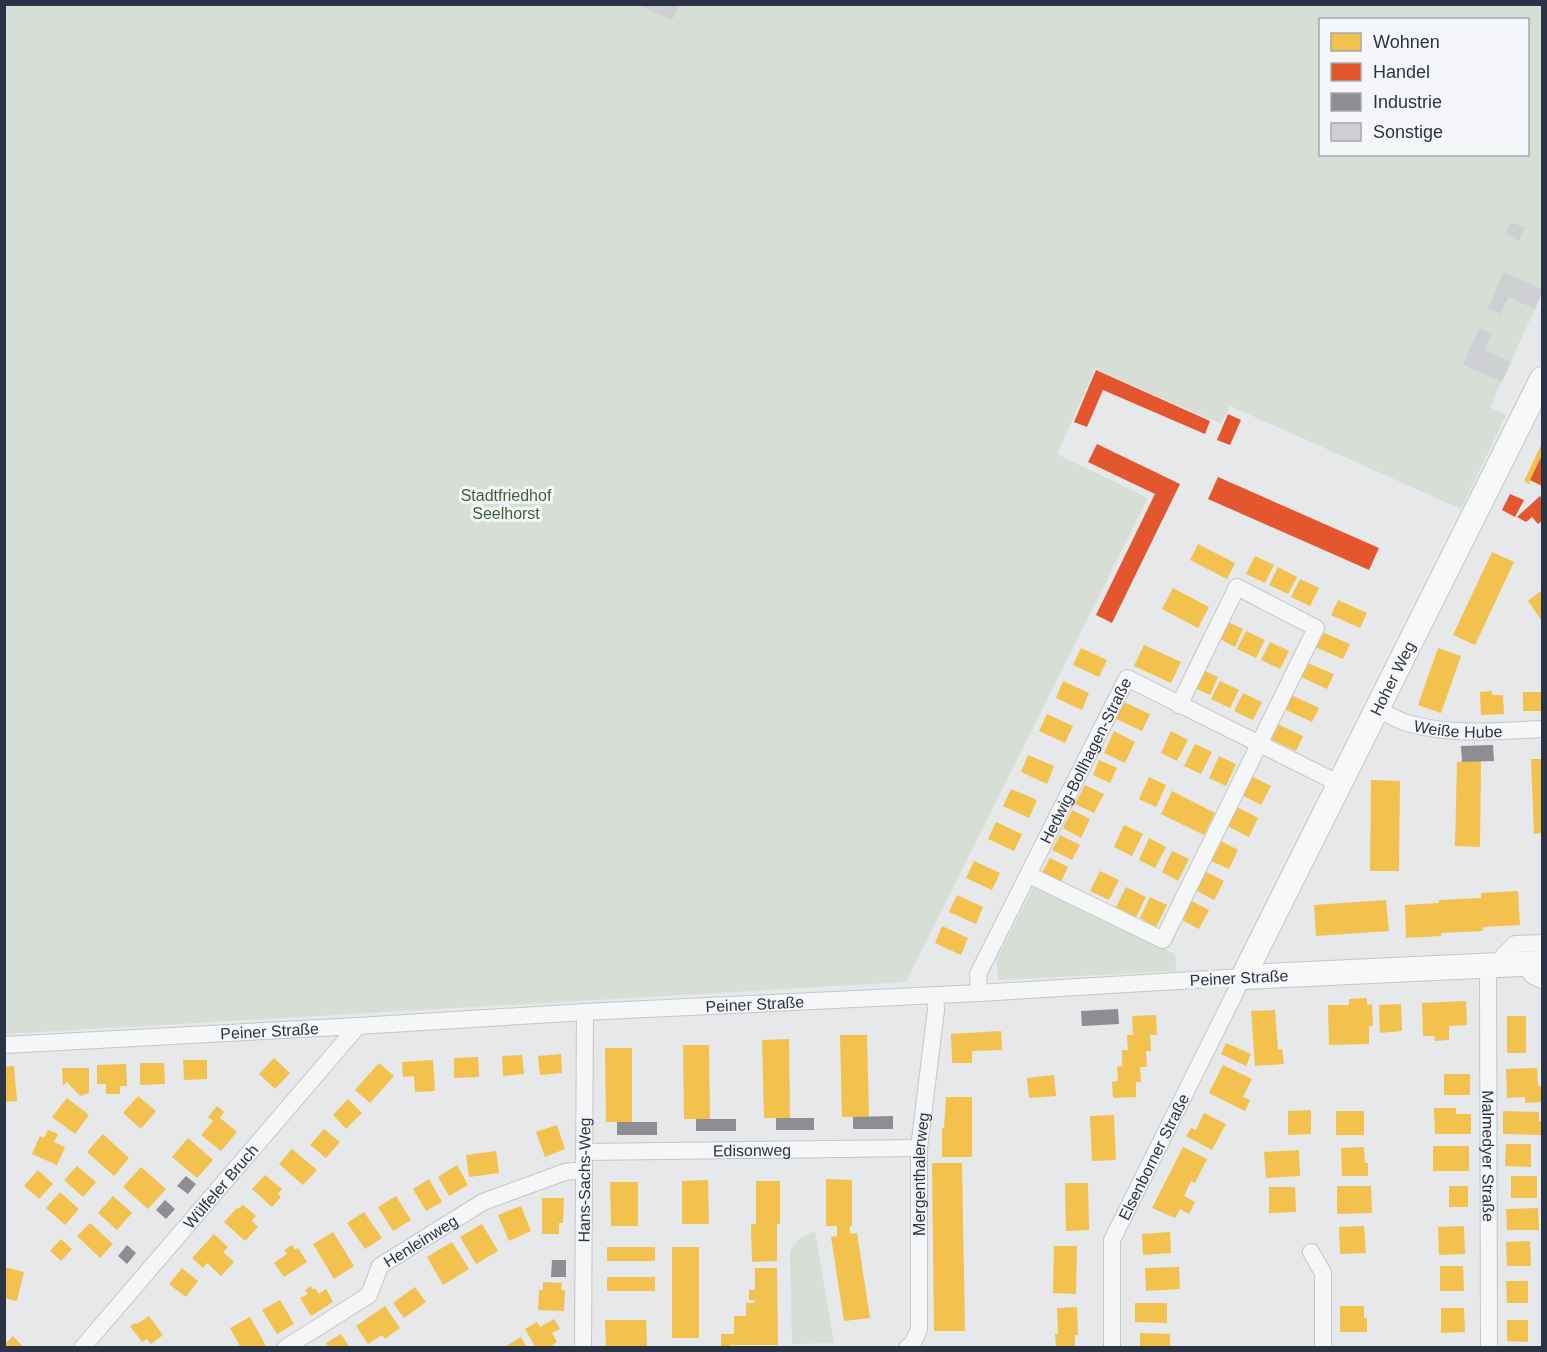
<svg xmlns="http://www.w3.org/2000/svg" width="1547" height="1352" font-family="Helvetica,sans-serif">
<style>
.green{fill:#d6ded6;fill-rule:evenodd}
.homes{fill:#f2c14e}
.shops{fill:#e4572e}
.industry{fill:#8d8d92}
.building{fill:#ced0d3}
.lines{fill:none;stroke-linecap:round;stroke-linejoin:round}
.street-casing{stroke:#c4c6c8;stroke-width:18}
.secondary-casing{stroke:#c4c6c8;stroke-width:26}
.street{stroke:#f5f6f7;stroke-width:16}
.secondary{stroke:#f8f8f8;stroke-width:24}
.labels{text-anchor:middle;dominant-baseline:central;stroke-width:6;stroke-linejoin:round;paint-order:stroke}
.park-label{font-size:16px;fill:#3f6138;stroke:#f4f6f9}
.street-label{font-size:16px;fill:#2b3445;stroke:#f4f6f9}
</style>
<rect width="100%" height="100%" fill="#e6e8ea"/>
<path class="green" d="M5 5H1542V293L1490 407 1506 415 1461 509 1230 406 1221 424 1095 369 1057 454 1148 498 906 982 5 1034ZM1320 20H1528V154H1320Z
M1035 884 1175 954 1176 971 999 980 996 960Z
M815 1231 834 1343 792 1344 790 1251 798 1240Z"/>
<path class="homes" d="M1542 443V455L1529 484 1524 481Z
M1198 544 1235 563 1227 579 1190 560Z
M1492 552 1514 562 1475 645 1453 635Z
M1255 556 1274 565 1265 583 1246 574Z
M1278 567 1297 577 1288 594 1269 585Z
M1300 579 1319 588 1310 606 1291 597Z
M1173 588 1209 607 1198 628 1162 609Z
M1542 590V621L1528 601Z
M1338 600 1367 613 1360 628 1331 615Z
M1224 620 1243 629 1235 647 1216 637Z
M1246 631 1265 640 1256 658 1237 649Z
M1322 632 1350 644 1343 659 1315 647Z
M1270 642 1289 651 1280 669 1261 660Z
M1144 645 1181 662 1171 683 1134 666Z
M1081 648 1107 660 1099 677 1073 665Z
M1438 648 1461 656 1441 713 1418 705Z
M1305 662 1334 674 1327 689 1299 676Z
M1199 668 1218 677 1210 695 1190 686Z
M1063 681 1089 693 1082 710 1056 698Z
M1220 681 1239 690 1230 708 1211 699Z
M1492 691V695H1503L1504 714 1481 715 1480 692Z
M1523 692H1542V711H1523Z
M1243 693 1262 702 1253 720 1234 711Z
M1291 695 1319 708 1312 722 1284 709Z
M1124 702 1150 714 1142 731 1116 719Z
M1047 714 1073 726 1065 743 1039 731Z
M1275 723 1303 736 1296 751 1268 738Z
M1114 731 1135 742 1125 763 1104 753Z
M1171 731 1188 740 1177 761 1161 753Z
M1195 744 1212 752 1201 774 1184 766Z
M1028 755 1054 766 1047 784 1021 772Z
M1219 756 1236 764 1226 786 1209 778Z
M1531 759H1542V833L1534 834Z
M1099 760 1117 768 1110 783 1093 775Z
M1481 761 1480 847 1455 846 1457 762Z
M1249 775 1271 786 1261 805 1240 794Z
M1149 777 1166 785 1156 807 1139 799Z
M1371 780 1400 781 1399 871H1370Z
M1085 785 1104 794 1094 813 1075 804Z
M1011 789 1037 800 1029 818 1003 806Z
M1172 791 1215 813 1204 835 1161 814Z
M1237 807 1258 818 1249 837 1227 826Z
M1072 810 1090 819 1081 838 1063 828Z
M996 822 1022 834 1014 851 988 839Z
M1124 825 1143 834 1132 856 1114 847Z
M1060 835 1080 845 1072 860 1052 850Z
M1149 838 1166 847 1155 868 1139 860Z
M1217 839 1238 850 1229 869 1207 859Z
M1172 851 1189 859 1178 881 1162 872Z
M1050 858 1068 867 1060 884 1041 874Z
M974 861 1000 873 992 890 966 878Z
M1202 870 1224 881 1214 900 1193 889Z
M1100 871 1119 880 1109 900 1090 891Z
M1126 887 1146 897 1136 917 1116 907Z
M1518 891 1520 925 1483 927V931L1441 933V936L1406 938 1405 905 1439 903V900L1481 898V893Z
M957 895 983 907 976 924 949 912Z
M1150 897 1167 905 1156 927 1140 918Z
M1188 899 1209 910 1199 929 1178 918Z
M1386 900 1389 931 1316 936 1314 905Z
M942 926 968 938 961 955 935 943Z
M1367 998V1005L1372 1004 1373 1026H1369V1044L1329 1045 1328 1005H1349V999Z
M1466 1001 1467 1025 1449 1026V1040L1435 1041 1434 1036H1423L1422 1003Z
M1401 1004 1402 1031 1380 1033 1379 1005Z
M1275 1010 1278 1050 1282 1049 1284 1064 1255 1066 1251 1011Z
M1156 1015 1157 1035H1150L1151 1051H1146L1147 1067H1140L1141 1082H1136V1097L1113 1098 1112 1082 1118 1081 1117 1067 1122 1066V1050H1128L1127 1035H1133L1132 1016Z
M1507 1016H1526V1053H1507Z
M1001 1031 1002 1050 972 1051V1063H952L951 1034Z
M840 1035H867L869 1117H842Z
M789 1039 790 1118H764L762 1040Z
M1226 1043 1251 1054 1246 1066 1221 1054Z
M683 1045H709L710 1119H684Z
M605 1048H632V1122H606Z
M561 1054 562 1073 540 1075 538 1056Z
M522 1055 524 1074 503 1076 502 1056Z
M478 1057 479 1077 454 1078V1058Z
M274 1058 290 1073 275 1089 259 1074Z
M183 1060H207V1079L184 1080Z
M433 1060 435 1091 415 1092 414 1076 403 1077 402 1062Z
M140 1063H164L165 1084 140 1085Z
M379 1063 394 1076 370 1103 355 1090Z
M126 1064 127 1086H120V1094H106V1084H97V1065Z
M1223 1065 1252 1079 1243 1097 1250 1100 1245 1111 1209 1093Z
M14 1066 17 1101 4 1102V1067Z
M62 1068H89V1093L80 1096 67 1082 63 1086Z
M1537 1068 1538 1086H1542V1102L1525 1103V1097L1507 1098 1506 1069Z
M1444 1074H1470V1095H1444Z
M1054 1075 1056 1096 1029 1098 1027 1078Z
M138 1096 156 1111 141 1129 123 1113Z
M946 1097H972V1157H942V1128H944Z
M67 1098 89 1115 75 1134 52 1117Z
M348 1099 362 1113 346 1129 333 1115Z
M217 1106 224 1112 220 1118 237 1132 221 1151 201 1135 213 1121 208 1117Z
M1434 1108H1456V1114H1471V1134H1435Z
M1311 1110V1134L1288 1135V1111Z
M1336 1111H1364V1135H1336Z
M1503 1111 1539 1112V1121H1542V1135L1503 1134Z
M1204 1113 1226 1124 1212 1150 1186 1136 1191 1128 1196 1130Z
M1114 1115 1116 1160 1092 1161 1090 1116Z
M557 1125 565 1149 545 1157 536 1132Z
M324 1129 340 1142 326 1158 310 1145Z
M48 1130 58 1134 54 1142 65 1147 57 1165 32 1154 40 1136 44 1138Z
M103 1134 129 1158 114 1176 87 1152Z
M188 1138 213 1160 197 1178 172 1157Z
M1506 1144H1531V1167L1505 1166Z
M1433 1146H1469V1171H1433Z
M1183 1147 1207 1159 1195 1183 1191 1181 1184 1196 1195 1202 1189 1214 1180 1209 1175 1218 1152 1208Z
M1364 1147 1365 1163H1368V1176H1342L1341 1148Z
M292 1149 317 1170 303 1185 279 1164Z
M1299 1150 1300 1176 1266 1178 1264 1152Z
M496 1151 499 1173 469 1177 466 1155Z
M932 1163H962L965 1331H934Z
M457 1165 468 1185 449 1196 438 1177Z
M77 1166 96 1182 83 1197 64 1180Z
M141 1167 166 1189 148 1209 123 1187Z
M38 1170 53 1184 39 1199 24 1186Z
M265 1175 282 1189 278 1194 281 1197 272 1207 252 1189Z
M1511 1176H1537V1198H1511Z
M429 1179 442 1202 426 1211 413 1189Z
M826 1179 852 1180V1226H850V1234L857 1233 870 1318 844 1321 831 1237 837 1236V1226H826Z
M708 1180 709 1224H682V1181Z
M756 1181H780V1224H777V1261L752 1262 751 1224H756Z
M610 1182H638V1226H611Z
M1065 1183H1088L1089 1230 1066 1231Z
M1337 1186H1371L1372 1213 1337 1214Z
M1449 1186H1468V1207H1449Z
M1269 1187H1295L1296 1212 1269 1213Z
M60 1192 79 1209 65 1225 46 1208Z
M113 1196 132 1213 117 1230 98 1213Z
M396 1196 411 1220 393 1231 378 1207Z
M542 1198H564L563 1223H559V1234H542Z
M243 1205 256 1216 252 1221 258 1227 245 1241 224 1222 237 1208 238 1209Z
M521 1206 531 1231 509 1241 498 1215Z
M1538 1208 1539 1230H1507L1506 1209Z
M364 1212 382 1238 365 1249 347 1223Z
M90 1223 113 1244 100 1258 77 1236Z
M482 1224 498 1251 476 1264 460 1237Z
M1364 1226 1366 1253 1340 1254 1339 1227Z
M1464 1226 1465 1254 1439 1255 1438 1227Z
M333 1232 354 1266 334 1279 313 1244Z
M1170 1232 1171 1253 1143 1255 1142 1234Z
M214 1234 228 1247 223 1252 234 1262 221 1276 207 1263 203 1268 192 1258Z
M61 1239 72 1249 61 1261 50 1251Z
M1530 1241 1531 1266H1507L1506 1242Z
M452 1242 469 1269 443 1285 427 1257Z
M292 1245 295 1250 298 1248 307 1262 284 1277 274 1263 287 1254 284 1250Z
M1054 1246H1077L1076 1294 1053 1293Z
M607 1247H655V1261H607Z
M672 1247H699V1338H672Z
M1440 1266H1463L1464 1291H1440Z
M4 1267 24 1272 17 1301 4 1298Z
M1179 1267 1180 1289 1146 1291 1145 1268Z
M182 1268 198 1281 186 1297 169 1284Z
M755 1268H777L778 1345H730V1347H721V1334H734V1316H746V1303H755V1300H749V1290H755Z
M607 1277H655V1291H607Z
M1506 1281H1528V1303H1507Z
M543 1282 562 1283 561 1290H565L564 1311 538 1310 539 1290H543Z
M311 1286 313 1290 315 1288 319 1294 326 1289 333 1302 311 1316 300 1298 308 1294 305 1290Z
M415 1287 426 1302 404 1318 393 1303Z
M280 1300 294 1324 277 1334 262 1310Z
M1135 1303H1167V1323L1135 1322Z
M385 1306 400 1328 385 1339 382 1335 368 1344 356 1326Z
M1340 1306H1364V1318H1367V1332H1340Z
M1077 1307 1078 1335H1075V1348H1056L1055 1334H1058L1057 1308Z
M1441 1308H1464L1465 1332 1441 1333Z
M149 1316 163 1335 151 1344 147 1339 142 1342 130 1326 136 1323 137 1324Z
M250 1317 266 1346 263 1348H241L230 1328Z
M554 1319 560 1329 552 1333 557 1342 548 1348H536L525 1329 537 1322 540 1327Z
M605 1320H646L647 1347H606Z
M1507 1320H1528V1342L1507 1341Z
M1140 1333 1170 1334V1348H1140Z
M341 1334 350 1348H329L326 1343Z
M13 1336 24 1348H4V1345Z
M521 1337 527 1348H503Z"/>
<path class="shops" d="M1096 370 1210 421 1205 434 1103 390 1087 427 1074 422Z
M1228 414 1241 420 1230 445 1217 440Z
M1097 444 1180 484 1112 623 1096 615 1155 494 1088 462Z
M1542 455V486L1530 480Z
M1218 477 1379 548 1369 570 1208 499Z
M1510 494 1524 500 1515 517 1502 510Z
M1540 496 1542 499V521L1538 524 1532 517 1526 522 1517 517Z"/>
<path class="industry" d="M1493 745 1494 761 1462 762 1461 746Z
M1118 1009 1119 1024 1082 1026 1081 1011Z
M893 1116V1129H853V1117Z
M776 1118H814V1130H776Z
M696 1119H736V1131H696Z
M617 1122H657V1135H617Z
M186 1176 196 1184 188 1194 177 1186Z
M165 1200 175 1209 166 1219 156 1210Z
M127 1245 136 1253 127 1264 118 1256Z
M552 1260H566V1277H551Z"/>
<path class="building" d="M636 4H679L672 20Z
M1511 222 1525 228 1519 241 1505 234Z
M1504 272 1542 289V293L1535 309 1508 297 1501 314 1488 308Z
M1479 328 1492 333 1484 350 1511 362 1502 382 1463 365Z"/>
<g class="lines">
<g class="street-casing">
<g id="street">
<path id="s1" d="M1378 709C1387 714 1397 720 1407 723 1452 736 1497 731 1542 729"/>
<path d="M1029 875 1163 940 1316 628 1237 587 1179 705"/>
<path d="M1523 964 1533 976 1542 980"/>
<path d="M1504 965 1503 956 1515 944 1542 943"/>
<path id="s2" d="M1488 966 1489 1348"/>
<path id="s3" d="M979 993 978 974 1127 678 1340 784"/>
<path id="s4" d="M4 1045 358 1026 585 1012 979 993 1243 977"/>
<path id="s5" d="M584 1152 919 1148"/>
<path d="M1311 1252 1323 1273V1348"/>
<path id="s6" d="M82 1348 358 1026"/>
<path id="s7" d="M285 1348 369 1295 380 1266 483 1202 565 1172 584 1170"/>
<path id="s8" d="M583 1348 585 1012"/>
<path id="s9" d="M907 1348 913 1343 919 1329V1148L936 1010 935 995"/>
<path id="s10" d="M1112 1348V1240L1243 977"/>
</g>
</g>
<g class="secondary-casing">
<g id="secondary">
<path id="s11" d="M1243 977 1542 379"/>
<path d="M1243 977 1542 963"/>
</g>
</g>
<use href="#street" class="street"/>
<use href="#secondary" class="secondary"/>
</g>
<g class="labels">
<g class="park-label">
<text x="506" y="495">Stadtfriedhof<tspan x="506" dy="18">Seelhorst</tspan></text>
</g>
<g class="street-label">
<text stroke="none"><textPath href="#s11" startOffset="334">Hoher Weg</textPath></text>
<text stroke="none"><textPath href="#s1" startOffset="84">Weiße Hube</textPath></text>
<text stroke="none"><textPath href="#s3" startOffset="258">Hedwig-Bollhagen-Straße</textPath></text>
<text transform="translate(1239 978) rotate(-3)">Peiner Straße</text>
<text stroke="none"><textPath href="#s4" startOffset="752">Peiner Straße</textPath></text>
<text stroke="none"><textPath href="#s4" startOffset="266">Peiner Straße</textPath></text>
<text stroke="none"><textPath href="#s5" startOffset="168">Edisonweg</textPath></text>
<text stroke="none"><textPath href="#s10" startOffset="201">Elsenborner Straße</textPath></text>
<text stroke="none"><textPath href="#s2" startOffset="190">Malmedyer Straße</textPath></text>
<text stroke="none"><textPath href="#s9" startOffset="178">Mergenthalerweg</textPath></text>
<text stroke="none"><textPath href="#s8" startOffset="168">Hans-Sachs-Weg</textPath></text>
<text stroke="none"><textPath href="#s6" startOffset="213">Wülfeler Bruch</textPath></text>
<text stroke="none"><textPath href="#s7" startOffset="178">Henleinweg</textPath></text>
</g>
</g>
<rect width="1547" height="1352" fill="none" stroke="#2b3445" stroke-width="12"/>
<rect x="1319" y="18" width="210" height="138" fill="#f4f6f9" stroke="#a4a8b1" stroke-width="1.5"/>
<rect x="1331" y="33" width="30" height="18" fill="#f2c14e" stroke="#a4a8b1" stroke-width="1.5"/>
<text x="1373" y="48" font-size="18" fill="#2b3445">Wohnen</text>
<rect x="1331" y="63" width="30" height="18" fill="#e4572e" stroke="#a4a8b1" stroke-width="1.5"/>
<text x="1373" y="78" font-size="18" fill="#2b3445">Handel</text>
<rect x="1331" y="93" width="30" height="18" fill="#8d8d92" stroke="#a4a8b1" stroke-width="1.5"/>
<text x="1373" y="108" font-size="18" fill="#2b3445">Industrie</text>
<rect x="1331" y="123" width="30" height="18" fill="#ced0d3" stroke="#a4a8b1" stroke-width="1.5"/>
<text x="1373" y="138" font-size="18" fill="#2b3445">Sonstige</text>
</svg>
